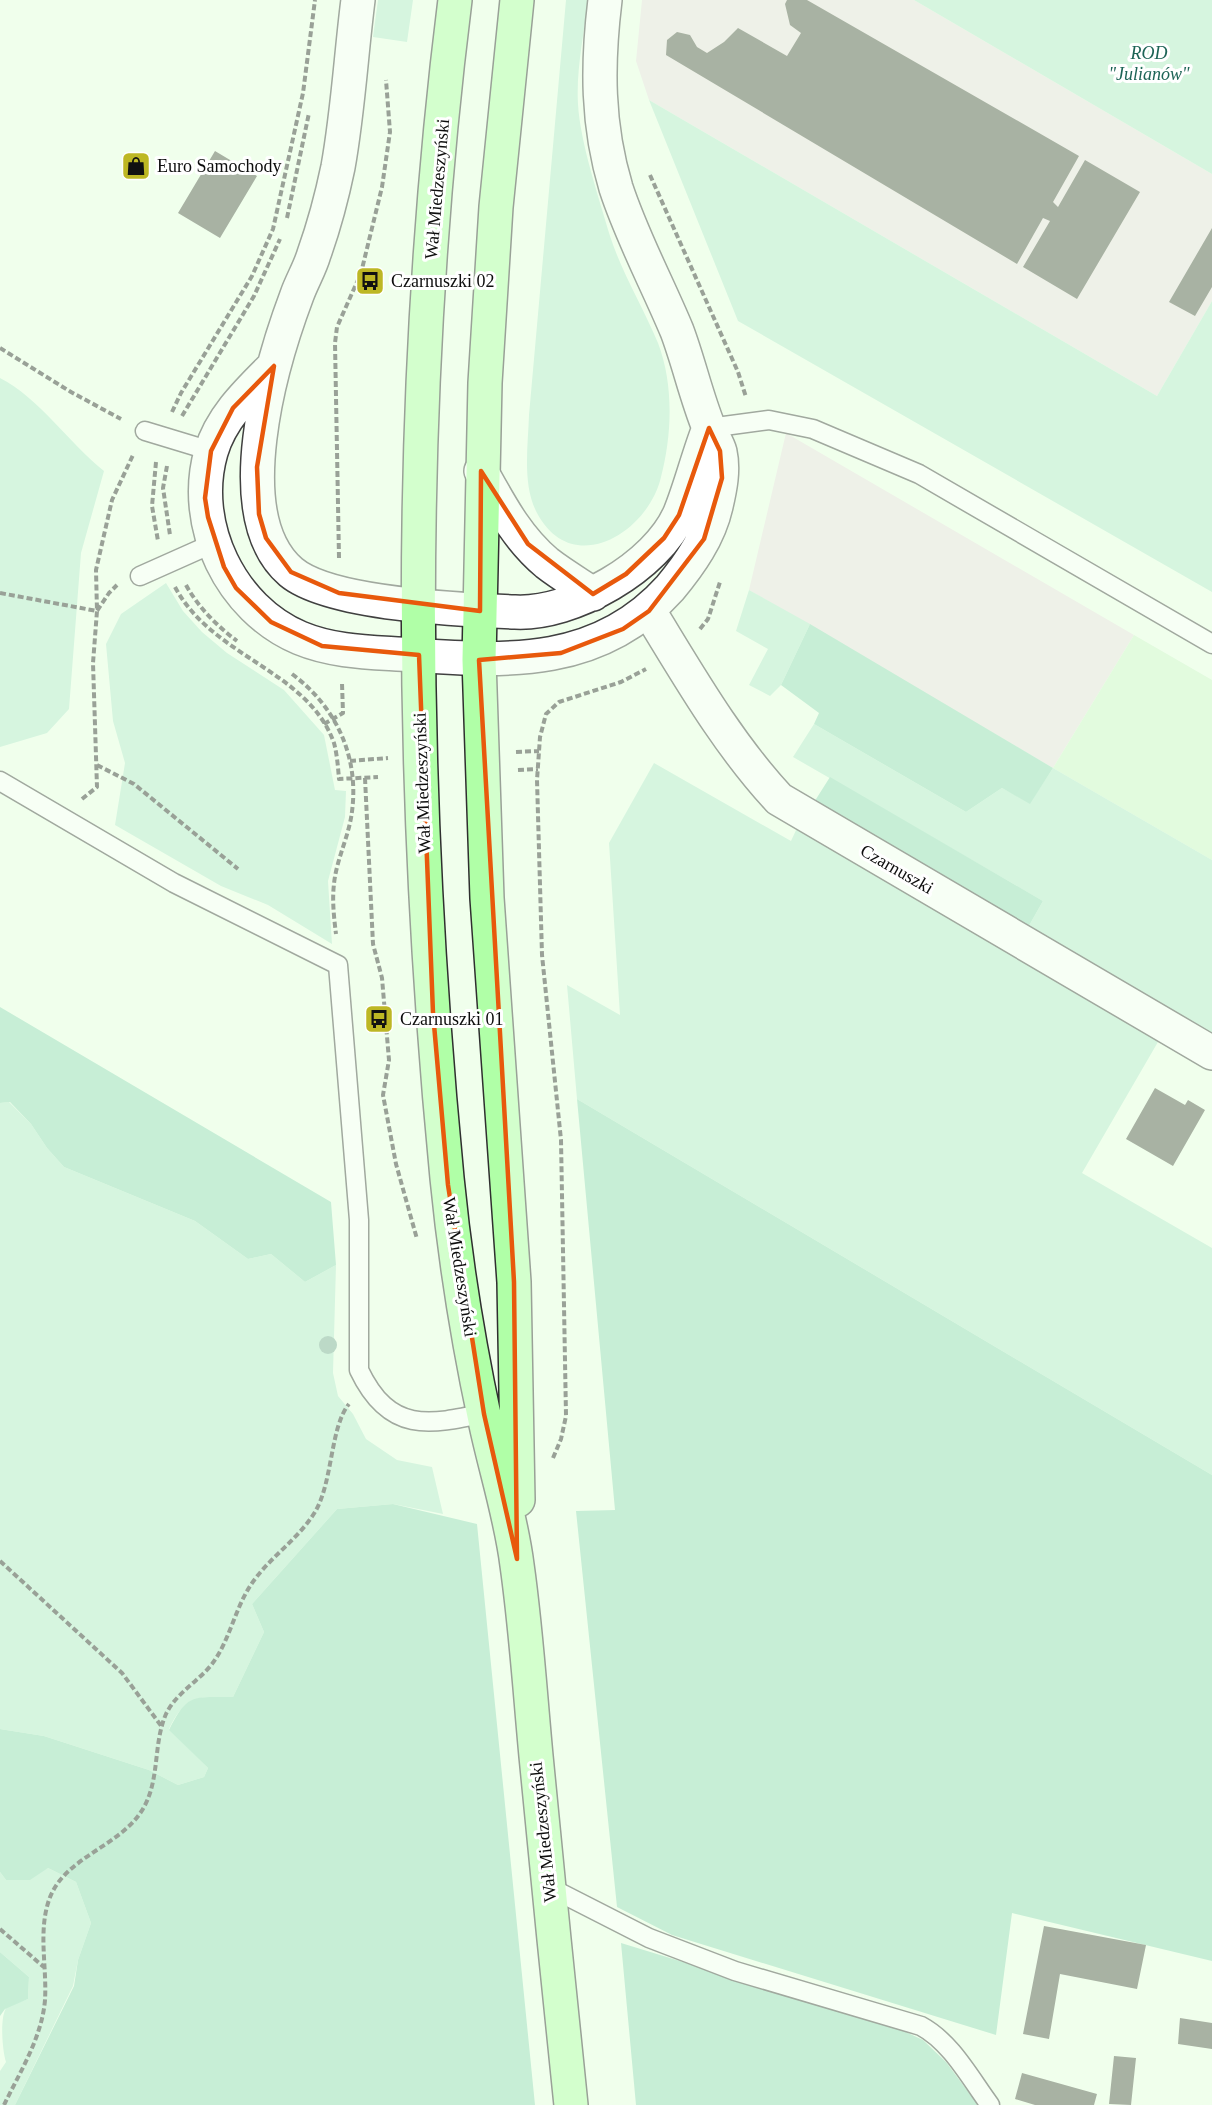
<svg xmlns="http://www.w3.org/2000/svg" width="1212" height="2105" font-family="'Times New Roman',serif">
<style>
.industrial{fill:#ece0e2}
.farmland{fill:#d0f5cc}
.green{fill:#b6e9cf}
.forest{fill:#95dabb}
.building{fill:#505549}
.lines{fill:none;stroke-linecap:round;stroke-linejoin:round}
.lane-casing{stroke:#404040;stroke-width:21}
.street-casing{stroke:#404040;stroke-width:36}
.secondary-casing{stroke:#2f2f2f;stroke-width:36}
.path{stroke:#2f2f2f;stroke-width:4;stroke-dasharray:6 3;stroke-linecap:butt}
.lane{stroke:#fff;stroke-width:18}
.street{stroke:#fff;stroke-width:33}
.secondary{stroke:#b0ffa7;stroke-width:33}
.tree{fill:#7caa9a}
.marked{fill:none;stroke:#e8590c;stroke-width:4.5;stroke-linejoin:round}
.labels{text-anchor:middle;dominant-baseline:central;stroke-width:6;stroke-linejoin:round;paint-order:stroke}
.park-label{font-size:18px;font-style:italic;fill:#1d6456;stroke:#fff}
.poi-label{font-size:18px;fill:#0d0d0d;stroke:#fff;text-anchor:start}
.street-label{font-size:18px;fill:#0d0d0d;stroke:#fff}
</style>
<rect width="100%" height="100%" fill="#f0ffec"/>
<path class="industrial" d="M642 0H914L1212 174V301L1157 396 649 100 636 61Z
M786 433 1134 635 1053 768 749 590Z"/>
<path class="farmland" d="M1134 635 1212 680V860L1053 768Z"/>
<path class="green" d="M378 0H413L407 42 373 37Z
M566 0H588C584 34 576 70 578 104 580 142 599 198 610 236 622 273 643 307 658 343 674 385 672 435 661 477 648 533 572 579 537 513 522 485 528 446 529 415Z
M914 0H1212V174Z
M649 100 1157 396 1212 301V592L738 321Z
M0 378C39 398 69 443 104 471L81 553 69 709 47 733 0 747Z
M166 583 183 611 202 632 227 653 284 690 324 735 335 790 346 791 345 817 328 881 332 944 268 905 221 886 115 825 125 763 113 721 106 644 121 614Z
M749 590 810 624 781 685 770 696 749 685 768 649 736 631Z
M814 724 966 812 1002 788 1030 803 1053 768 1212 860V1039L1026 931 1043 901 793 757Z
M654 763 791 841 797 828 1162 1035 1082 1173 1212 1248V1475L577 1099 567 985 620 1015 609 843Z
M9 1102 31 1124 47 1148 64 1167 195 1221 248 1259 271 1254 305 1282 336 1265 333 1373 338 1396 353 1414 366 1439 397 1460 432 1467 443 1514 393 1504 337 1509 252 1604 264 1632 233 1697C197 1697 186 1694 169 1729L208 1768 204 1777 178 1785 149 1770 44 1736 0 1729V1103Z
M48 1868 76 1882 91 1923 78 1960 73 1986 15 2105H0V2071L6 2062C2 2049 0 2018 6 2008 12 2004 21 2002 28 1999L29 1977 0 1952V1872L6 1880Z"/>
<path class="forest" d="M810 624 1053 768 1030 804 1002 788 966 812 814 724 819 713 781 685Z
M830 777 1043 901 1026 931 811 807Z
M0 1007 331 1202 336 1265 305 1282 271 1254 248 1259 195 1221 64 1167 47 1148 31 1124 10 1102 0 1103Z
M577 1099 1212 1475V1961L1012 1913 996 2035 672 1935 617 1907 576 1511 615 1510Z
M393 1504 477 1524 535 2105H15L74 1986 78 1960 91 1923 76 1882 48 1868 30 1880H6L0 1872V1729L44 1736 149 1770 178 1785 204 1777 208 1768 169 1730C188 1691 195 1698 233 1697L264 1632 252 1604 337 1509Z
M621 1943 893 2026 923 2040 946 2062 978 2105H636Z
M0 1952 29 1977 28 1999 5 2009 0 2016Z"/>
<path class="building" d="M787 0H807L1079 156 1053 202 1058 207 1085 160 1140 192 1077 299 1023 267 1050 221 1043 218 1017 264 666 55 667 40 677 32 690 35 697 47 707 53 724 42 738 28 787 56 801 33 790 25 785 4Z
M215 151 257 176 220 238 178 213Z
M1212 228V287L1195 316 1169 302Z
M1155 1088 1185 1105 1188 1100 1205 1110 1173 1166 1126 1139Z
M1044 1926 1146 1945 1137 1989 1060 1974 1049 2039 1023 2034Z
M1180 2018 1212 2023V2049L1178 2044Z
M1114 2056 1136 2058 1131 2105 1109 2104Z
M1022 2073 1097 2094 1094 2105H1035L1015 2099Z"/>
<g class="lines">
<g class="lane-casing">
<path id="lane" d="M709 428 769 420 813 429 919 474 1212 644
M145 431 211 451
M140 576 214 543
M0 781 174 883 338 965 359 1220V1370C390 1435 430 1425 489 1412
M549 1887 649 1938 735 1971 921 2026C951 2042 970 2078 990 2105"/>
</g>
<g class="street-casing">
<path id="street" d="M358 0C351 55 348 112 338 167 332 196 324 226 314 254 310 268 302 281 297 295 271 364 226 516 291 572 329 604 463 610 515 612 572 615 657 567 680 513 691 486 698 456 709 428
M274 366C249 391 221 417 211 452 190 525 231 609 300 638 336 653 375 652 413 655 510 662 600 666 670 588 690 564 709 537 716 506 720 489 724 470 720 452 718 444 712 436 709 428 696 396 689 363 677 331 657 283 632 237 616 188 597 125 597 65 605 0
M481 471C500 505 517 538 547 563 561 574 578 584 593 594
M649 611C689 676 727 743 779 799L1212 1053"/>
</g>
<g class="secondary-casing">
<path id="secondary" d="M455 0C406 390 409 787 447 1178 455 1259 468 1341 485 1420 495 1468 511 1516 517 1565 526 1628 530 1692 536 1756 547 1872 559 1989 571 2105
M517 0 496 207 485 383 479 660 487 898 514 1282 518 1500"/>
</g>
<path class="path" d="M650 175 738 372 746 397
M287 218 309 113
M0 348 71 392 121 419
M172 412 181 393 252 276 273 229 303 93 315 0
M182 416 254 296 280 239
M156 462 152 506 158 541
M167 466 163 488 170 535
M339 558 335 343 337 327 361 273 382 187 390 132 386 80
M186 585C198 607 217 626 237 641
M175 587C213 658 308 670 334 743 337 754 338 767 339 779L378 777
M0 593 97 611 109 593 117 585
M700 629 708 619 720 582
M292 674C338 708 361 761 351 818 347 840 336 862 334 884 332 900 334 918 336 934
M324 724 343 713 342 683
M516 752 539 751
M350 761 388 758
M97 765 134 784 238 869
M518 770 538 769
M365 778 373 944 382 978 389 1060 383 1095 396 1164 417 1239
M82 799 97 787 93 663 97 611 96 570 112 500 133 455
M553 1458 561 1439 566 1416 561 1140 542 955 537 780 540 737 546 714 559 702 621 682 646 669
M0 1561 122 1673 162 1727
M0 1929 45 1968
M4 2105C20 2072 42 2037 45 2000 47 1967 38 1932 49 1900 64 1856 122 1847 144 1807 160 1778 153 1744 166 1714 176 1693 198 1682 212 1664 231 1639 235 1605 255 1579 273 1555 299 1538 315 1512 333 1482 330 1427 349 1404"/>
<use href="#lane" class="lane"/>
<use href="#street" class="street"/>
<use href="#secondary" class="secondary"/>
</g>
<circle class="tree" cx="328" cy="1345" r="9"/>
<path d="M0 0H1212V2105H0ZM274 366 257 467 259 514 266 538 291 572 339 593 480 611 481 471 528 544 593 594 626 574 664 538 679 515 709 428 720 451 722 478 704 539 649 611 623 629 561 653 479 660 514 1282 517 1559 484 1414 448 1185 433 1013 419 655 322 646 271 622 236 588 224 567 208 517 205 498 211 451 233 408Z" fill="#f0ffec" fill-opacity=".55" fill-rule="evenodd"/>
<path class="marked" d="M274 366 257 467 259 514 266 538 291 572 339 593 480 611 481 471 528 544 593 594 626 574 664 538 679 515 709 428 720 451 722 478 704 539 649 611 623 629 561 653 479 660 514 1282 517 1559 484 1414 448 1185 433 1013 419 655 322 646 271 622 236 588 224 567 208 517 205 498 211 451 233 408Z"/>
<defs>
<g id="shop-square" transform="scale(1.5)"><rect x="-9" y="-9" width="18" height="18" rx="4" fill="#bdb724" stroke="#fff"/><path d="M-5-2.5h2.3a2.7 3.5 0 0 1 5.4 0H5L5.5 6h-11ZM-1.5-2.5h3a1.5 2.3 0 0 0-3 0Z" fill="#111"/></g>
<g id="bus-square" transform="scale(1.5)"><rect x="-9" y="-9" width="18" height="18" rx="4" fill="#bdb724" stroke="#fff"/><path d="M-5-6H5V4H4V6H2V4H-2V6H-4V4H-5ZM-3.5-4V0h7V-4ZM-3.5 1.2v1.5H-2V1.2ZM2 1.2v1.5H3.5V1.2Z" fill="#111"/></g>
</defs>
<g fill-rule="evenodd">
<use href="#shop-square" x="136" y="166"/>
<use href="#bus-square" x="370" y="281"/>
<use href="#bus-square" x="379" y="1019"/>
</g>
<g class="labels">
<g class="park-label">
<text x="1149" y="53">ROD<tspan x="1149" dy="21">"Julianów"</tspan></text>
</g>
<g class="poi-label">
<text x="157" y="166">Euro Samochody</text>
<text x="391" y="281">Czarnuszki 02</text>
<text x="400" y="1019">Czarnuszki 01</text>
</g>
<g class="street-label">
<text transform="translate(437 189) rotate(-85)">Wał Miedzeszyński</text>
<text transform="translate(422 783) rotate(-92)">Wał Miedzeszyński</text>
<text transform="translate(897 869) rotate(30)">Czarnuszki</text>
<text transform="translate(460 1267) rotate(81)">Wał Miedzeszyński</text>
<text transform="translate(543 1832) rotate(-96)">Wał Miedzeszyński</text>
</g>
</g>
</svg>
